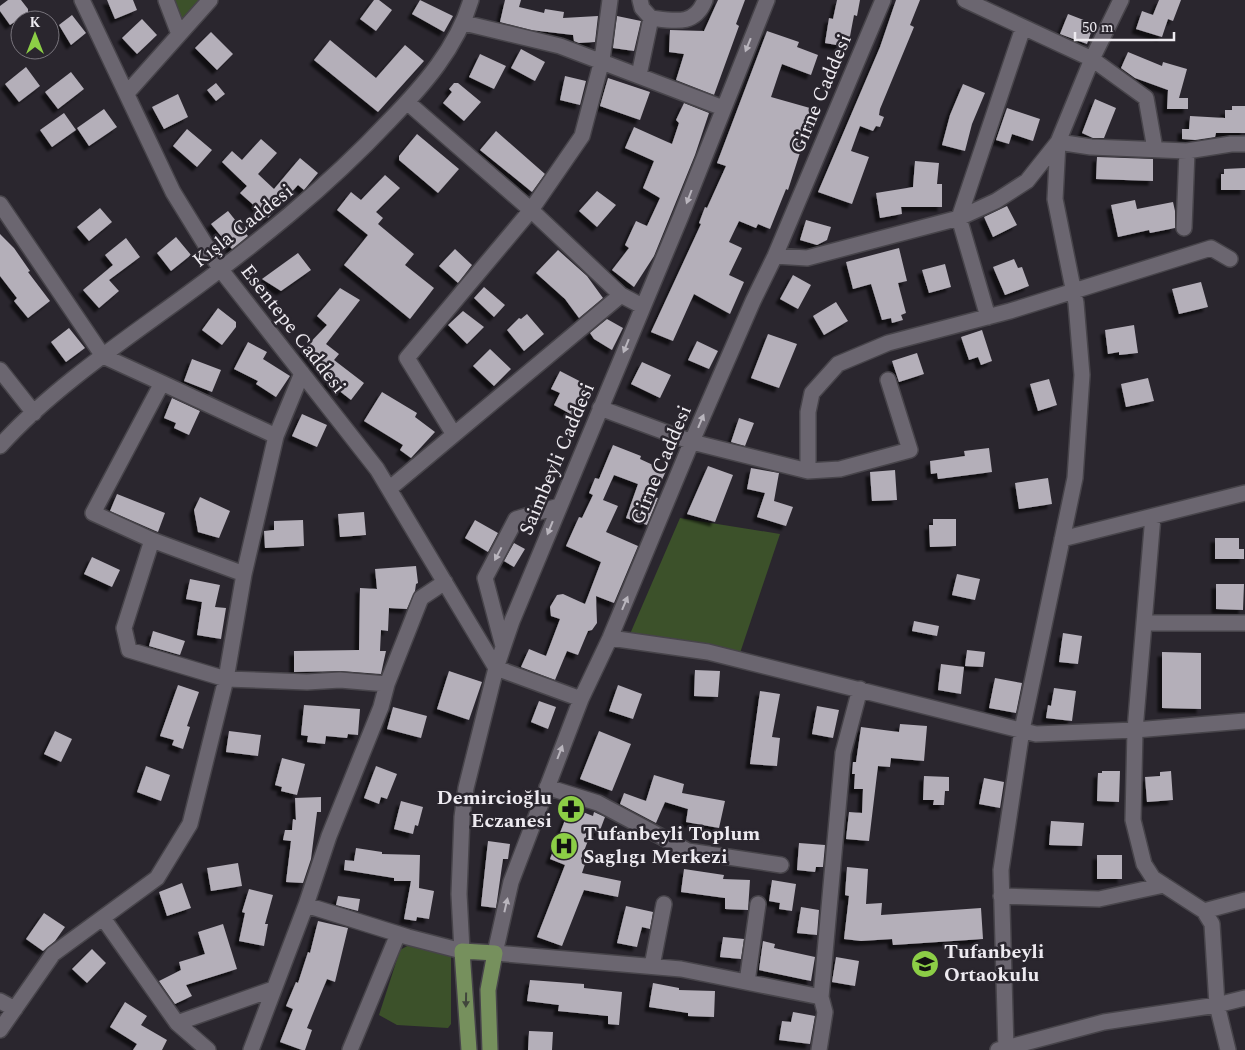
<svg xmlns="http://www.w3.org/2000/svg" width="1245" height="1050" font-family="Spectral,serif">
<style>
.green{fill:#3c512a}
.building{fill:#b4afb9;filter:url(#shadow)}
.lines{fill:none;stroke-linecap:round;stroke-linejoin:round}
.minor-casing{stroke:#47444a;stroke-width:18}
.major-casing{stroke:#47444a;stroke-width:18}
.minor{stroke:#6b6670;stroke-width:15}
.major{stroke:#76905d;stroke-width:15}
.oneway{fill:#b9b5bd}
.oneway2{fill:#41463c}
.labels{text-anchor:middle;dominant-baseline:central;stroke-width:5;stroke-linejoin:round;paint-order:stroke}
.street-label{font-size:20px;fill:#edeaf0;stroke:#2a262e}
.poi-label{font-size:20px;font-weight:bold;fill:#edeaf0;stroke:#2a262e;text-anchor:start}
</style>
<defs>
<filter id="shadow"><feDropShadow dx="-4.5" dy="4.5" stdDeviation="1" flood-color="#0009"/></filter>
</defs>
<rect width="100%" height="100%" fill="#2a262e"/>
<path class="green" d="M172 0H199L180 21Z
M680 518 780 534 740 653 630 634Z
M409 945 451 954V1024L448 1028 397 1025 379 1015 400 950Z"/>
<path class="building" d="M8 0H21L28 9V13L10 25 0 11V6Z
M107 0H133L137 10 115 19Z
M374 0H379L392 10 376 31 360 19Z
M420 0 453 16 444 32 412 14Z
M505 0H521L519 7 544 13 545 9 564 12 563 18 598 16 595 42 579 43 574 41 573 35 531 30 500 22Z
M718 0H745L736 24 739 26 714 95 676 80 684 54 669 52 670 30 704 31Z
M837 0H860L857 16 854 15 848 47 825 43 829 18 833 19Z
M896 0H920L910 25 914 27 880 109 879 115 884 117 880 127 876 126 873 131 860 126 851 151 869 157 852 204 818 192 880 47Z
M1159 0H1181L1173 21 1168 19 1162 37 1136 29 1142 11 1153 15Z
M1068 14 1094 24 1087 44 1060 34Z
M72 15 86 33 71 45 59 25Z
M617 16 641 21 634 51 613 48Z
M142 19 157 35 137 54 122 38Z
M767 31 799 42 797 47 818 55 811 75 782 64 771 97 817 110 810 132 807 131 788 190 786 189 770 229 758 224 756 228 739 221 729 242 742 248 729 275 744 282 730 314 694 294 673 341 651 332 701 224 699 223 705 207 707 208 726 166 717 163Z
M211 32 233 54 217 70 195 48Z
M330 40 376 78 405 45 424 61 378 112 314 60Z
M521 49 545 62 535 81 511 68Z
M1128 52 1162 66 1163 62 1187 69 1179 98H1188V109H1167L1168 90 1135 78 1121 68Z
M480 54 506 66 494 89 469 77Z
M26 67 40 86 19 102 5 84Z
M71 72 84 89 58 109 45 92Z
M565 76 586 81 580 105 560 100Z
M608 78 650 92 640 120 600 106Z
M216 83 225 94 216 101 207 90Z
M454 83H458L481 102 464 121 443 103 452 92 449 89Z
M963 84 985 93 972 124 965 151 942 145 950 115Z
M178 94 188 117 164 129 152 107Z
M1095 99 1116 108 1104 138H1093L1082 133Z
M684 103 709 113 695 155 654 256 634 287 612 270 629 248 625 245 636 221 647 226 660 198 643 188 654 161 625 148 634 127 672 144 679 123 676 120Z
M1232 106H1245V133H1216L1215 137 1195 140 1182 139V129H1189L1190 116 1225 118V110H1232Z
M1007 108 1040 119 1033 141 1012 134 1009 144 996 140Z
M104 109 117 127 89 146 77 128Z
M64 113 76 130 52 147 40 130Z
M187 129 212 150 197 167 173 146Z
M496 131 545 174 532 192 480 150Z
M417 134 459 169 438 193 399 160V156Z
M261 139 277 153 258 174 274 189 300 158 318 173 304 190 298 185 268 218 240 193 247 186 222 162 232 151 242 160Z
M1097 157 1153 159V181L1096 179Z
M915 161 939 163 937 184H942V207H901L902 214 880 218 876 193 913 187Z
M1245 168V190H1221V174H1224V169Z
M385 175 400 188 376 212 383 218 378 224 414 254 405 265 434 288 410 319 344 265 368 235 337 210 351 192 361 200Z
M597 191 616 205 597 227 579 211Z
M1135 200 1137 209 1173 202 1175 211V228L1150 233 1149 230 1118 237 1111 205Z
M1007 206 1017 225 993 237 984 217Z
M100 208 112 222 89 241 77 227Z
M228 211 248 236 232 249 211 224Z
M806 220 831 227 827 240 817 245 800 240Z
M0 234 14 248 30 271 28 272 50 301 28 318 14 301 17 298 0 276Z
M176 237 191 255 171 271 157 253Z
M126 238 140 257 109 280 119 291 99 308 83 290 113 265 105 255Z
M899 248 907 281 898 283 906 313 901 315 903 320 892 323 891 318 882 320 871 284 853 289 846 262Z
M455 249 472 265 458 283 439 266Z
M558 250 587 276 603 298 579 318 565 299 536 273Z
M298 253 311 270 281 291 262 279Z
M1014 259 1018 268 1022 267 1029 286 1005 295 993 267Z
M945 264 951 287 929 293 922 270Z
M793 275 811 285 798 309 780 299Z
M1201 282 1208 307 1179 314 1172 289Z
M484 287 505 305 494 317 474 298Z
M340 288 360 300 326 344 339 354 334 360 364 383 351 400 328 382 330 380 304 349 327 325 317 316Z
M836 302 848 321 824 335 813 316Z
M218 308 236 322V327L222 345 202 330Z
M463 311 484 327 467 344 448 325Z
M527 314 544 334 524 351 507 330 519 318 521 319Z
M607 319 623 328 612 350 594 339 590 333Z
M1134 325 1138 353 1119 355V352L1108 354 1105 330Z
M69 328 85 348 66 362 51 342Z
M982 330 992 361 981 365 978 357 969 360 961 337Z
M768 334 797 344 779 388 751 378Z
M697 341 718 351 709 369 688 360Z
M248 342 267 352 263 359 290 376 276 397 256 384 258 381 234 369Z
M490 349 511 369 494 386 473 366Z
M917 353 924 374 899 382 892 361Z
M192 359 221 370 212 392 184 381Z
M642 362 671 375 660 398 631 384Z
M560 371 595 389 580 419 554 405 560 393 551 389Z
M1148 378 1154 401 1126 407 1121 384Z
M1049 379 1057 405 1038 411 1030 384Z
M382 392 417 413 415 417 435 432 411 458 400 450 403 445 364 421Z
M172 398 200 411 189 435 174 428 176 423 164 418Z
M302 414 327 425 317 447 292 436Z
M739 418 754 423 745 446 731 442Z
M613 445 641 456 640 459 666 471 654 497 658 498 647 525 626 518 638 484 614 475 603 500 618 506 606 532 638 546 614 603 596 596 597 623 592 630 588 631 578 655 567 651 555 680 521 667 529 649 546 656 560 619 551 616 550 607 557 595 563 594 585 604 601 562 566 546 579 517 582 518 593 495 589 493 595 478 599 479Z
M989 448 992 472 938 479 937 473 931 474 930 461 965 456 964 451Z
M708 466 733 475 715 522 687 514Z
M751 468 779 473 774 501 793 507 786 526 757 517 765 493 747 489Z
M895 470 897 500 872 501 870 472Z
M1048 478 1052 504 1019 509 1015 483Z
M117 494 165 513 158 532 110 511Z
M200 497 230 511 219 538 198 532 194 510Z
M364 512 366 535 340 537 338 514Z
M933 519H956V546L930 547 929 525H933Z
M303 520 304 546 265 548 264 531 274 530V521Z
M475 520 498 533 488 552 465 538Z
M1215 538H1239V549H1244V559H1215Z
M514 543 525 549 514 567 504 561Z
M92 557 120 570 112 587 84 574Z
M416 566 418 583 416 584 415 591 407 609 389 608 388 631 381 630 380 651H386L381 674 341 671 294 672V651L359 650 360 588 377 589 375 569Z
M957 574 980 579 975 600 952 595Z
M190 579 220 585 215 607 226 608 221 639 197 635 202 602 186 599Z
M1216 584H1244L1243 610 1216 609Z
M914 621 939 626 937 636 912 631Z
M153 631 185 641 180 655 149 646Z
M1063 633 1082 636 1078 664 1059 662Z
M967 650 985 652 983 667 965 666Z
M1162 652 1201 653V709L1162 708Z
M941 664 964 667 961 694 938 690Z
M695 670 720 671 718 697 694 696Z
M449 671 482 682 469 720 437 709Z
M995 678 1022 683 1016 713 989 708Z
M178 685 199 692 187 726 190 727 183 749 172 745 174 740 160 736Z
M618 685 642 694 633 719 609 711Z
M1054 688 1076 691 1072 721 1046 718 1048 705 1051 706Z
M760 691 780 694 772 737 780 738 777 766 750 764Z
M539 701 556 707 548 729 531 722Z
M304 705 360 709 358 735 348 734 347 738 326 736 325 744 307 742 308 736 301 735Z
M817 706 839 710 833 738 812 734Z
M393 707 427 716 421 738 387 729Z
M900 724 927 726 924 761 891 758 890 767 878 766 869 841 846 839 849 812 862 813 863 789H854L855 774H852L853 762H856L861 727 899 732Z
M55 731 72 739 61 762 44 754Z
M229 731 261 735 258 756 226 752Z
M599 731 631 744 612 791 580 779Z
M282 758 305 764 297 795 281 791 282 787 275 785Z
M146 766 170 775 161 801 137 792Z
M376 766 397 774 387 799 381 797 379 804 364 798Z
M1102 771H1120L1119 802 1097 801 1098 773H1102Z
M1171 771 1173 800 1147 802 1145 777 1160 776V772Z
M654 775 684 784 682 793 725 801 719 828 686 822 688 809 665 802 656 823 620 804 624 793 646 801Z
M924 776 949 777V791H945L944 805H933L934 800H923Z
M984 778 1004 782 1000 808 979 804Z
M321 797V812H317L311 859 303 883 286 882 291 841 283 840 285 830H292L293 819 296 820 295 798Z
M401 801 423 807 418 826 415 825 413 834 394 829Z
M570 807 593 816 594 812 605 817 599 833 592 830 581 859 586 861 582 873 621 881 618 897 584 890 562 946 537 937 565 865 550 859Z
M1051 821 1084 823 1082 846 1049 845Z
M488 841 510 844 508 859H503L496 908 481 906Z
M799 843 825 845 823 867H816L815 872 797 870Z
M356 848 382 852V854L420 855 419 888 434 891 429 919 417 917 416 921 404 919 411 881H394V878L344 870 345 860 354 861Z
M1097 855H1122V879H1097Z
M238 863 242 886 211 891 207 868Z
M847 867 868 869 866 904 882 903 881 915 981 908 983 939 893 945 892 939 861 941 844 939 849 896 845 895Z
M684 869 724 875 723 879 750 880 748 910 725 909V898L681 892Z
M772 880 796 884 792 911 779 909 780 903 769 901Z
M182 883 191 908 167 916 159 892Z
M249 889 273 895 265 924H268L264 946 239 941 245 913 242 912Z
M338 896 360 899 358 911 336 905Z
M626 906 653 912 650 929 642 927 637 947 617 943Z
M801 907 819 910 817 935 797 933Z
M44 913 65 927 55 941 43 951 26 939Z
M318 921 348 928 335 982 327 979 307 1028 312 1030 305 1050H302L280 1042 293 1009 286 1006 296 982 298 983 308 952 310 953Z
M223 924 237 969 186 985 192 996 175 1004 159 981 181 970 179 962 205 954 198 932Z
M723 937 744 939 741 959 720 957Z
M763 941 775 944 774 948 815 957 811 981 759 970Z
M92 949 106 963 87 983 72 969Z
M836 957 859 961 855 986 832 982Z
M530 980 584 984V988L622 992 619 1025 608 1024V1016L558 1011 559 1005 527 1001Z
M653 983 679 988V990L715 991 714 1017 688 1016V1013L649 1007Z
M125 1002 147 1016 141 1025 167 1040 162 1050H133L137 1044 110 1027Z
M793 1012 815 1016 810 1044 779 1040 782 1021 791 1022Z
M529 1031 553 1032 552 1050H528Z"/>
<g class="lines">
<g class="minor-casing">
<path id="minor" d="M82 0 173 192 221 270 377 469 496 668 581 699
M166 0 179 34
M640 0 642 8 651 18C675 21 695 26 705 0
M965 0 1092 59 1146 98 1155 149
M464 23 560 46 723 108
M639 75 651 18
M127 93 210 0
M407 102 531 210 621 295 642 306
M0 204 103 356 162 383 93 513 152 540 244 574
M1184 228 1187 151
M775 256 807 258 959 218 996 201 1027 181 1058 142 1092 59 1121 0
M988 317 959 218 1023 28
M0 370 34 413
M162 383 276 436
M600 408 692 442 808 471 840 469 910 450 888 380
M453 433 407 358 531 210 582 136 602 60 610 0
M0 446C49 391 123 341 182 298 256 244 326 188 389 121 423 86 457 48 471 0
M808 471V412L812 393 838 364 888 343 1010 311 1211 248 1230 259
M389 489 621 295
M1153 516 1135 730 1133 820 1144 864 1153 878 1204 911 1212 924 1217 1005 1228 1050
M1062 539 1245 493
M152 540 124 628 129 650 226 679 307 682 340 680 387 684
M1144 623H1245
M610 638 708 652 1036 734 1135 730 1245 721
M503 646 485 578 516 519 559 506
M547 787 598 803 688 851 781 865
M1001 896 1099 899 1164 885
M306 905 408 937 462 951 459 894 462 817 466 788 496 668 512 621 681 216 767 0
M1204 911 1245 900
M103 918 177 1023 208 1050
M652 966 664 904
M747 982 758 904
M821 997 843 753 860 689
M0 1001 15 1009
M177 1023 273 989
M0 1030 53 954 157 878 190 824 226 679 244 574 276 436 302 373
M251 1050 306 905 329 836 381 707 387 684 421 598 445 582
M350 1050 398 934
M819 1050 825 1012 821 997 681 969 495 953 511 882 581 699 610 638 689 448 753 301 775 256 883 0
M998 1050 1104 1022 1217 1005 1245 998
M1006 1050 1001 870 1022 730 1075 478 1082 375 1076 303 1055 199 1058 142 1091 147 1187 151 1231 144H1245"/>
</g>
<g class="major-casing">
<path id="major" d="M469 1050 462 951 495 953 488 990 490 1050"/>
</g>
<use href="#minor" class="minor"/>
<use href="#major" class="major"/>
</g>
<defs><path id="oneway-solid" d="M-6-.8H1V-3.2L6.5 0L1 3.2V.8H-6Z" transform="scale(1.25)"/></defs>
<g class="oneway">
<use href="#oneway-solid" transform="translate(748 45) rotate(112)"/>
<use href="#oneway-solid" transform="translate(689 197) rotate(111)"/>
<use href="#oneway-solid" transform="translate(626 346) rotate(112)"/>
<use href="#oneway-solid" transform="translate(701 421) rotate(-67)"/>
<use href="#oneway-solid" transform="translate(550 528) rotate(112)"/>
<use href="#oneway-solid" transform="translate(498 554) rotate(118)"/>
<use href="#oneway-solid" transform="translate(625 603) rotate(-67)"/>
<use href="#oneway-solid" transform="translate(560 752) rotate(-69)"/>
<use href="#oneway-solid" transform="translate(506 905) rotate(-77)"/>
</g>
<use class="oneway2" href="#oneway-solid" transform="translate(466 1000) rotate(91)"/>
<defs>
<g id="pharmacy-disc" transform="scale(1.4375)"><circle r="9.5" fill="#8cce46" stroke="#2a262e"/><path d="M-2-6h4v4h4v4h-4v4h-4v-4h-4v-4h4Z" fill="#111"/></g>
<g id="hospital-disc" transform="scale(1.4375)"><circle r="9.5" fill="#8cce46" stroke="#2a262e"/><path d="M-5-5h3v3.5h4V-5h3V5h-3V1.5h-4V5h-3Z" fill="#111"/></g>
<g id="school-disc" transform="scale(1.4375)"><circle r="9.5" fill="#8cce46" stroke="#2a262e"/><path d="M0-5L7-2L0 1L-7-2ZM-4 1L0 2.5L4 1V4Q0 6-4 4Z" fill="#111"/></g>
</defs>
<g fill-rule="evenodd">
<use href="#pharmacy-disc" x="571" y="809"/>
<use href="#hospital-disc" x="564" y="846"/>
<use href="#school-disc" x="925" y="964"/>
</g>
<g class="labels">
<g class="street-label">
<text transform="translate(821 94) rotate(-67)">Girne Caddesi</text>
<text transform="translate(243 226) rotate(-38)">Kışla Caddesi</text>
<text transform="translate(293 329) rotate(52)">Esentepe Caddesi</text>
<text transform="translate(557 459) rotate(-67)">Saimbeyli Caddesi</text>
<text transform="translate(661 465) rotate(-67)">Girne Caddesi</text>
</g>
<g class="poi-label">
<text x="552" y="798" text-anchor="end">Demircioğlu<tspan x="552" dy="23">Eczanesi</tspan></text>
<text x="583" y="834">Tufanbeyli Toplum<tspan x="583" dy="23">Saglıgı Merkezi</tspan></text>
<text x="944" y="952">Tufanbeyli<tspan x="944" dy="23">Ortaokulu</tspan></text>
</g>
</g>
<g transform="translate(35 35)"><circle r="24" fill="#2a262e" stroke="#78747c"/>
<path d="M0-4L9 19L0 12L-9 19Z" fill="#8cce46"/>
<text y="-8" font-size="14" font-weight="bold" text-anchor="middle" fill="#edeaf0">K</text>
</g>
<path d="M1075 32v8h99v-8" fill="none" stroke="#edeaf0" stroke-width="2.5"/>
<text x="1082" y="32" font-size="15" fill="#edeaf0" stroke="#2a262e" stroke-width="4" paint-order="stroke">50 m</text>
</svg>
